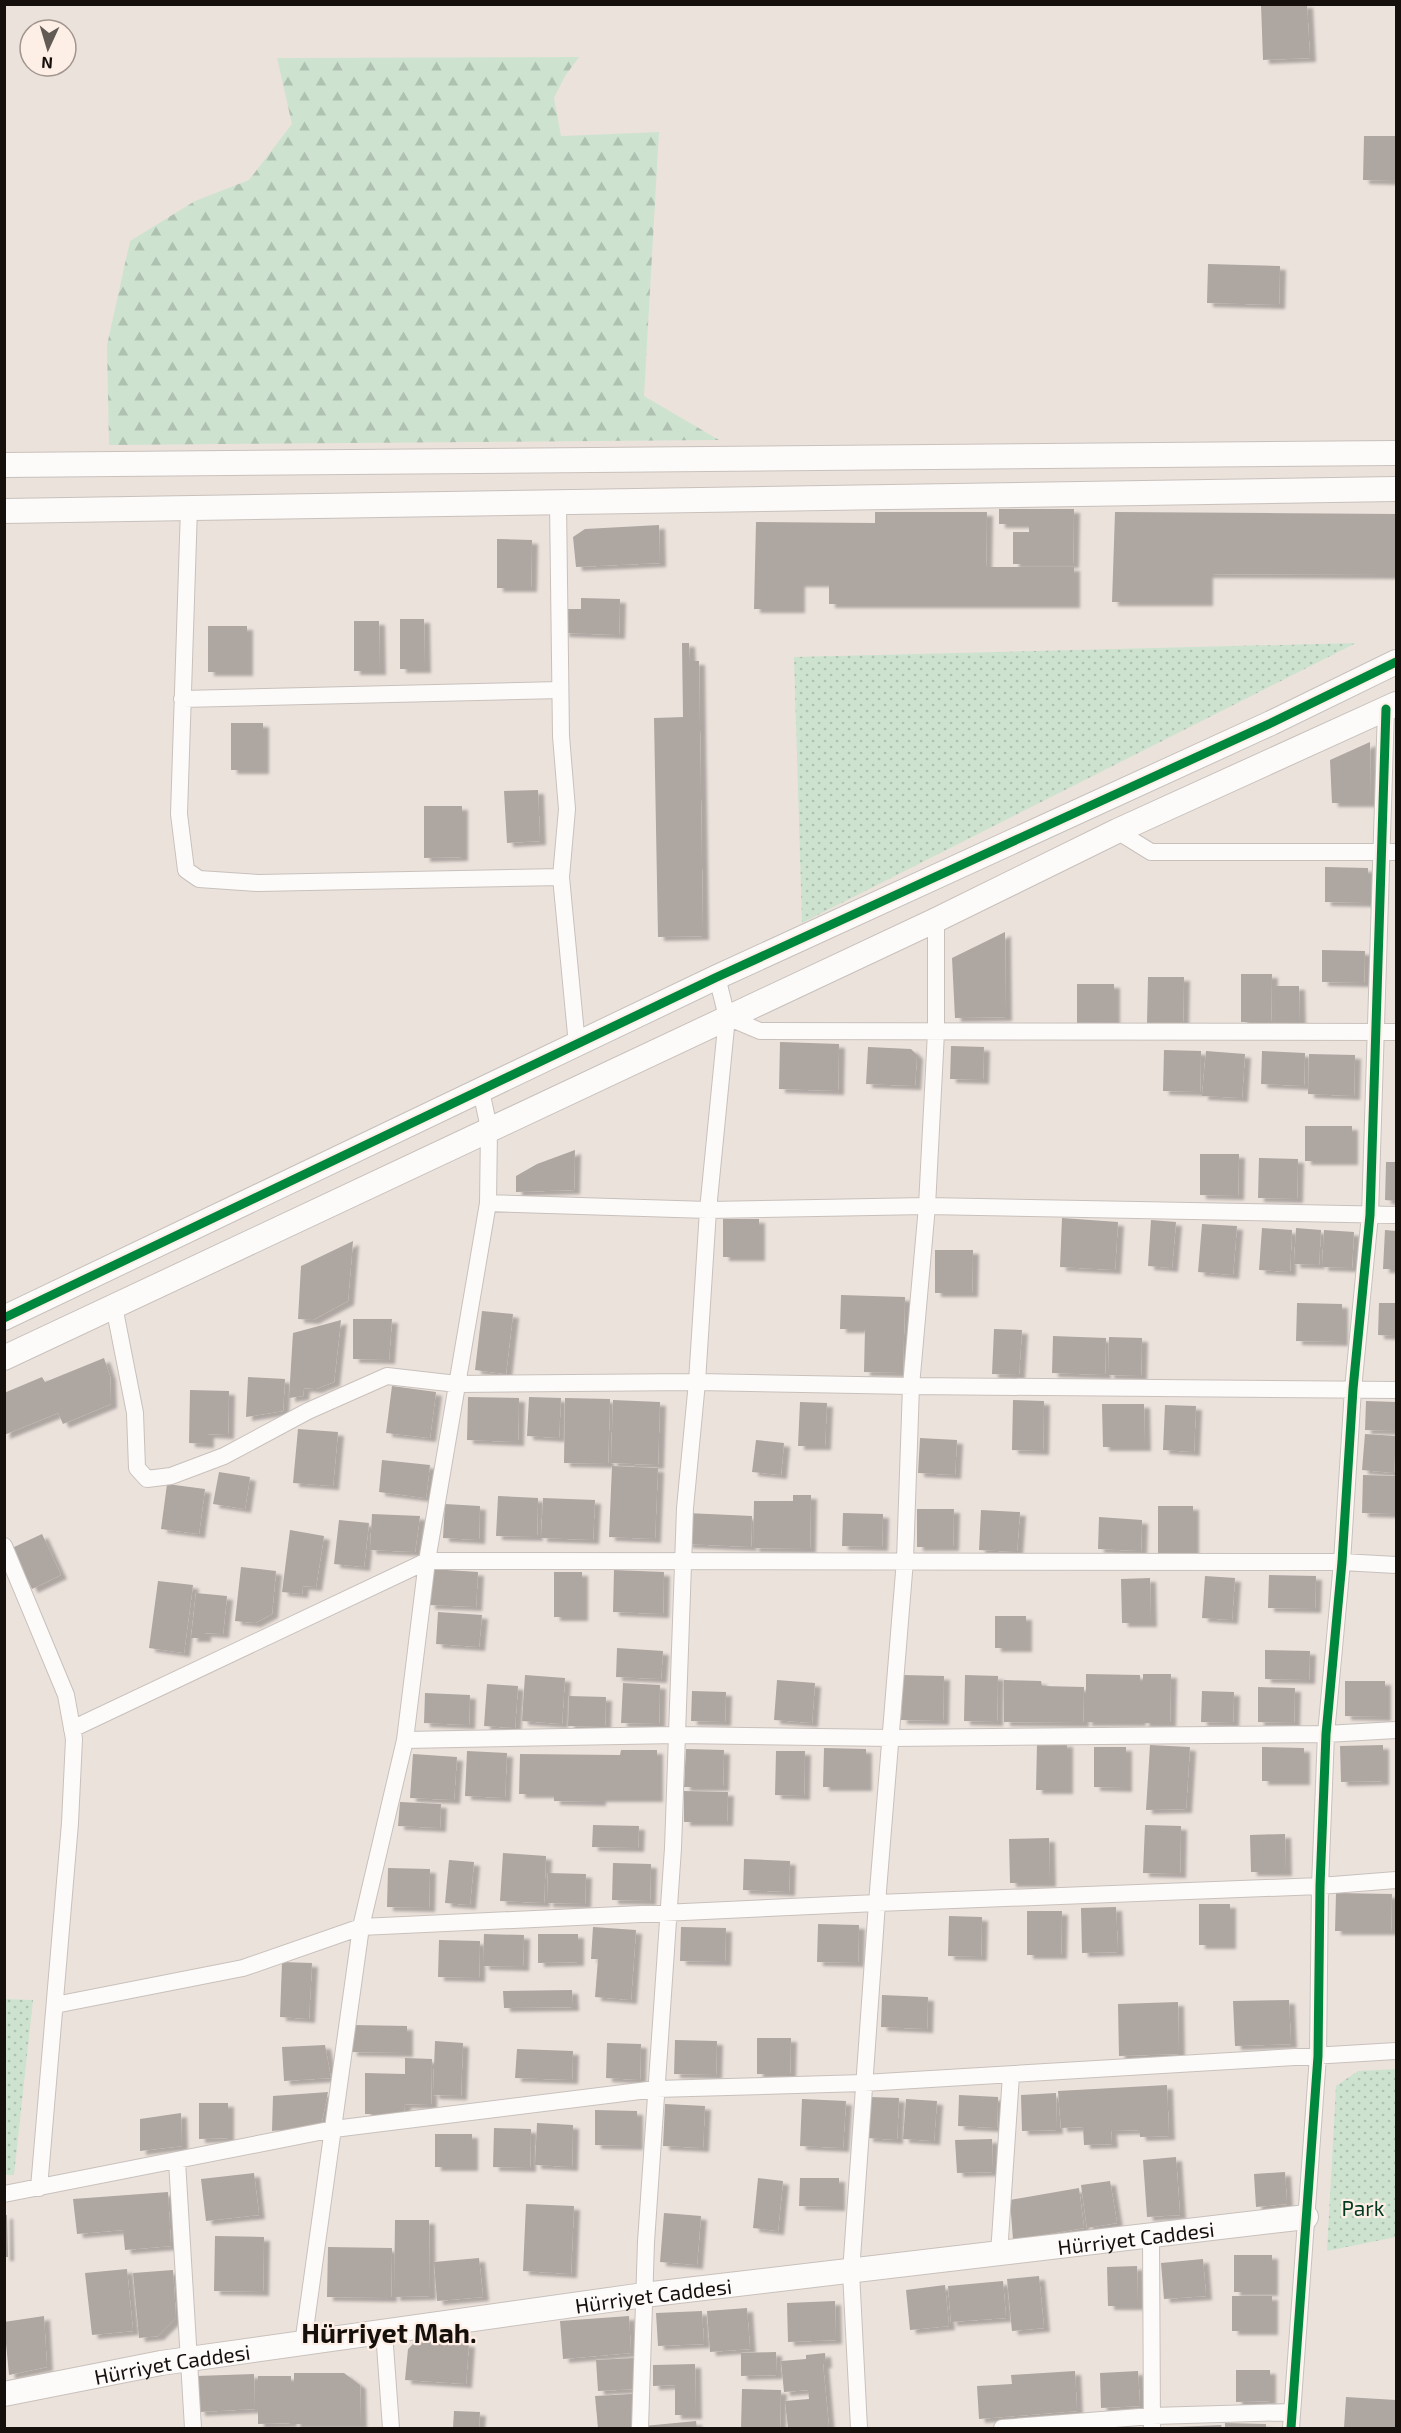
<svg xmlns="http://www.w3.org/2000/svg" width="1401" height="2433" font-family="'Exo 2',sans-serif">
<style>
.green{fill:url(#green-dots)}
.forest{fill:url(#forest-firs)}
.building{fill:#aea6a1;filter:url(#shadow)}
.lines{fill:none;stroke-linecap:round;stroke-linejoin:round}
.street-casing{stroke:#c8c0bb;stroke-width:18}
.secondary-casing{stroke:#c8c0bb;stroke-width:26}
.street{stroke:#fcfbfa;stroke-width:16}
.secondary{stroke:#fcfbfa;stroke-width:24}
.cycleway-casing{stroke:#feefe6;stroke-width:13}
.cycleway{stroke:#00873e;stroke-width:9}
.labels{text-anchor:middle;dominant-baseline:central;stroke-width:4.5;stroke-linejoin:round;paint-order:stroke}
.park-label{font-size:21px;fill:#003921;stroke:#feefe6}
.street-label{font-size:21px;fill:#16100c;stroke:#feefe6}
.district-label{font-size:27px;font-weight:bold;fill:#16100c;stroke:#feefe6}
</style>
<defs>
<pattern id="green-dots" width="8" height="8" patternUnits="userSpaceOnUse" patternTransform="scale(1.5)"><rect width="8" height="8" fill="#cde3d0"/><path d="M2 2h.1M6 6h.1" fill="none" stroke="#afc2b1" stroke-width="1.8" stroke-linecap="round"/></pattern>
<pattern id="forest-firs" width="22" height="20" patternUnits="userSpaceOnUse" patternTransform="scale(1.5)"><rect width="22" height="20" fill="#cde3d0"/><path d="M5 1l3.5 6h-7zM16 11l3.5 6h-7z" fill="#afc2b1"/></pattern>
<filter id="shadow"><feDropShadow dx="6" dy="4" stdDeviation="1.5" flood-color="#0004"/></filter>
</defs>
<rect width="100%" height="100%" fill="#ece2dc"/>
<path class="green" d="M1356 643 802 923 794 657Z
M5 1999 33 2000 14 2175H5Z
M1396 2069V2237L1327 2251 1336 2086 1358 2071Z"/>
<path class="forest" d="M579 57 565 76 554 98 561 136 659 132 644 396 719 440 109 445 107 345 130 241 195 201 249 180 292 124 277 58Z"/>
<path class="building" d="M1261 4H1307L1310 58 1263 60Z
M1364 136H1396V181L1363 180Z
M1208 264 1280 266 1279 305 1207 303Z
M999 509H1074L1073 564H1013V532H1029V524H999Z
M875 512H987L986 567H1074V604H829V583H799V609H754L756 522 875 523Z
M1115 512 1396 514V575L1207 574V602H1112Z
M659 525 660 563 576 567 573 537 585 529Z
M497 539 532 540 531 588H497Z
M581 598 620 599 619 635 563 633 564 609H581Z
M400 619H424L425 669H400Z
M354 621H379L380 671H354Z
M208 626H247V672H208Z
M682 643H689L690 661H699L703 936 658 937 654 718 683 717Z
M231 723H263V770H231Z
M1370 742 1371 803H1332L1330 760Z
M538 790 540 841 507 843 504 791Z
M424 806H462V857L424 858Z
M1325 867 1368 868V903L1325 902Z
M1005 932 1006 1017 955 1018 952 958Z
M1322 950 1365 951 1364 983 1322 982Z
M1241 974H1272L1271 1022H1241Z
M1148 977H1184L1183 1023H1147Z
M1077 984H1114V1025L1077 1024Z
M1275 986H1299L1300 1023H1275Z
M780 1042 839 1044 838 1091 779 1089Z
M951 1046 984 1047 983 1080 950 1079Z
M868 1047 911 1049 917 1055 915 1086 866 1084Z
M1164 1050 1201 1051 1200 1092 1163 1091Z
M1206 1051 1245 1054 1242 1098 1202 1096Z
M1262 1051 1305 1053 1304 1086 1261 1084Z
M1309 1054 1355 1055 1354 1096 1308 1094Z
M1305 1126H1352V1161H1305Z
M575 1150 574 1190 516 1192V1176L537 1164Z
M1200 1154H1239L1238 1196 1200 1195Z
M1259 1158 1298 1159 1297 1199 1258 1198Z
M1386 1162H1396V1201L1385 1200Z
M1062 1218 1118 1222 1115 1270 1060 1267Z
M723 1219H759V1257H723Z
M1151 1220 1176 1222 1172 1268 1148 1266Z
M1202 1224 1237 1226 1233 1275 1198 1272Z
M1262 1228 1292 1230 1290 1272 1259 1270Z
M1296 1228 1321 1230 1319 1265 1294 1264Z
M1324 1230 1354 1232 1352 1268 1322 1267Z
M1385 1230 1396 1231V1269H1383Z
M353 1241 348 1301 313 1320 298 1319 301 1266Z
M935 1250H973L972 1293H935Z
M841 1295 905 1297 903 1373 864 1372 865 1329H840Z
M1297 1303 1342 1304V1342L1296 1341Z
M1379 1303H1396V1336L1378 1335Z
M482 1311 513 1314 506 1374 475 1370Z
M353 1319H392L389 1360 353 1359Z
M341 1320 334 1382 316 1389 304 1388 303 1396 289 1398 293 1333Z
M994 1329 1022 1330 1019 1375 992 1374Z
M1053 1336 1106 1338 1105 1375 1052 1373Z
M1109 1337 1142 1338 1141 1376 1108 1375Z
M104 1358 110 1376 111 1404 63 1424 58 1413 4 1435V1393L42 1377 45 1382Z
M248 1377 285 1379 283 1411 246 1417Z
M392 1386 436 1392 430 1438 386 1433Z
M190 1390 229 1391 228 1435 208 1434V1444L189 1443Z
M468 1397 519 1398 518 1442 467 1440Z
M529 1397 561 1398 559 1438 527 1436Z
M565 1398 610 1399 608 1464 564 1463Z
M613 1400 660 1402 658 1465 611 1463Z
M1013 1400 1044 1401 1043 1451 1012 1450Z
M1366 1401 1396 1402V1431L1365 1430Z
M800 1402 827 1403 825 1446H798Z
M1102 1404H1144L1145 1447H1103Z
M1165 1405 1196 1406 1194 1452 1163 1450Z
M298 1429 338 1432 333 1486 293 1483Z
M1365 1434 1396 1436 1394 1473 1362 1470Z
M920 1438 957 1440 955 1475 918 1473Z
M756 1440 784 1443 781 1475 752 1472Z
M382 1460 430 1465 426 1498 379 1492Z
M612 1466 658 1468 655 1539 609 1537Z
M219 1472 250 1477 245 1509 213 1504Z
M1363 1475 1396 1476V1514L1362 1513Z
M167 1484 205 1489 199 1534 161 1529Z
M793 1495H811L810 1549 753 1548 754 1501H793Z
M498 1496 538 1498 537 1537 496 1536Z
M543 1498 595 1500 593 1540 541 1538Z
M445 1504 480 1506 479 1540 443 1538Z
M1158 1506H1193V1554H1158Z
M917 1509H954L953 1547H917Z
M981 1510 1020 1512 1017 1552 979 1550Z
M687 1513 752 1516 751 1547 686 1544Z
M843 1513 883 1514 882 1547 842 1546Z
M372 1514 420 1516 415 1552 370 1550Z
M1099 1517 1142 1520 1141 1551 1098 1549Z
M339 1520 369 1523 364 1567 334 1564Z
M290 1530 324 1536 316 1587 303 1586 302 1594 282 1592Z
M42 1534 61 1575 32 1589 12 1548Z
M241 1567 276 1571 272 1614 255 1623 235 1621Z
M431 1569 478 1572 476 1607 429 1605Z
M614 1570 664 1572 663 1614 613 1612Z
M554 1572H582V1617H554Z
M1269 1575 1316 1576 1315 1609 1268 1608Z
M1205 1576 1235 1578 1232 1620 1202 1618Z
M1150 1578 1151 1623H1122L1121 1579Z
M158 1581 193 1585 184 1653 149 1648Z
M196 1593 227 1596 223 1634 205 1633V1638H191Z
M438 1612 482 1615 479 1647 436 1644Z
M995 1616H1026V1648H995Z
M617 1648 663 1651 661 1679 616 1677Z
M1265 1650 1310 1651 1309 1680 1265 1679Z
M1086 1674 1140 1675V1722H1086Z
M1143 1674H1171L1170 1723H1143Z
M525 1675 565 1678 562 1724 522 1721Z
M903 1675 944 1676 943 1721 901 1720Z
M965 1675 998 1676 997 1722 964 1721Z
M777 1680 815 1683 812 1723 774 1720Z
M1004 1680 1041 1681 1042 1686 1084 1687 1083 1723 1004 1722Z
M1345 1681H1385V1717L1345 1716Z
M623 1683 660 1685 659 1724 621 1723Z
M487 1684 518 1686 515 1728 484 1726Z
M1258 1687 1295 1688 1294 1723 1258 1722Z
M692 1691 726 1692 725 1722 691 1721Z
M1202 1691 1234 1692 1233 1723 1201 1722Z
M425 1693 470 1695 469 1725 424 1723Z
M569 1696 606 1697 605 1727 568 1726Z
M1037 1743H1067V1790H1036Z
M1150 1745 1190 1747 1186 1809 1146 1810Z
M1383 1745V1781L1341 1782 1340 1746Z
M1094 1747H1126V1788L1094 1787Z
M1262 1747 1304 1748V1781H1262Z
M824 1748 866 1749V1787H823Z
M686 1749 724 1750 723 1787H684Z
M621 1750H657V1798H600V1802L554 1801V1794H519L520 1754 620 1755Z
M467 1751 507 1753 505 1798 465 1796Z
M776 1751H805L804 1796 775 1795Z
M413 1754 457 1757 454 1800 410 1798Z
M684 1791 728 1792 727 1822H684Z
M400 1802 441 1804 440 1828 398 1826Z
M593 1825 639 1826 638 1848 592 1847Z
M1145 1825 1181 1826 1180 1874 1143 1873Z
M1285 1834 1286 1872H1251L1250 1835Z
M1049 1838 1050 1883H1010L1009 1839Z
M503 1853 546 1856 544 1903 500 1901Z
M744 1859 790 1861 789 1892 743 1890Z
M449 1860 474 1862 470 1905 445 1903Z
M613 1863 651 1864 650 1901 612 1900Z
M388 1868 430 1869 429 1908 387 1907Z
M548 1873 586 1874 585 1904 547 1903Z
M1336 1893 1392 1894 1391 1931H1335Z
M1199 1904H1230V1945H1199Z
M1116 1907 1118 1952 1082 1953 1081 1908Z
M1027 1911H1062L1061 1955H1027Z
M949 1916 982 1917 981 1957 948 1956Z
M818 1924 859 1925 858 1963 817 1962Z
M593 1927 636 1930 631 2000 595 1997 598 1959H591Z
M681 1927 726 1928 725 1962 680 1961Z
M484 1934 524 1935 523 1967 483 1966Z
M538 1934H578V1962L538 1963Z
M439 1940 480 1941 479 1978 438 1977Z
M282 1962 312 1963 309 2019 280 2017Z
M572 1990 573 2007 504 2008 503 1991Z
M882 1995 928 1997 927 2029 881 2027Z
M1289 2000 1291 2044 1235 2046 1233 2001Z
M1178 2002 1179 2054 1119 2056 1118 2004Z
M352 2025 407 2026V2053L351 2052Z
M757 2038H791L790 2074H757Z
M675 2040 717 2041 716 2075 674 2074Z
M435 2041 463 2043 461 2096 433 2095Z
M607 2043 641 2044 640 2080 606 2078Z
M325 2045 331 2078 284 2081 282 2047Z
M517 2049 573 2051 572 2080 515 2078Z
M405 2058 432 2059 431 2105 405 2104 404 2114H365V2073L405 2074Z
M1167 2085 1169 2136 1140 2137 1139 2130 1111 2131 1112 2144 1084 2145 1083 2127 1061 2128 1058 2091Z
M328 2092 321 2126 272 2131 273 2096Z
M1056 2093 1057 2130 1022 2131 1021 2095Z
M959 2095 998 2097 997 2128 958 2126Z
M870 2097 899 2098 897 2140 867 2138Z
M802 2099 846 2101 843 2148 800 2146Z
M906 2099 937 2101 934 2141 903 2139Z
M199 2103H228V2138L199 2139Z
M665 2104 705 2106 703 2148 663 2146Z
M595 2110 637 2111V2146L595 2145Z
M181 2113 182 2146 140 2151V2119Z
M537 2123 573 2125 572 2167 535 2165Z
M494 2128 531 2129 530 2168 493 2167Z
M435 2134H472V2167H435Z
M992 2139 993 2172 957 2173 955 2140Z
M1176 2157 1180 2215 1147 2217 1143 2160Z
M1285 2172 1287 2204 1256 2207 1254 2174Z
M254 2173 259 2215 206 2221 201 2179Z
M758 2178 783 2181 778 2231 753 2228Z
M800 2178H839V2207L799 2206Z
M1110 2181 1117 2223 1087 2228 1081 2185Z
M1079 2188 1084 2228 1013 2240 1010 2200Z
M168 2192 171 2246 125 2250 123 2230 77 2234 73 2199Z
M526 2204 574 2206 571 2274 523 2271Z
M664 2213 701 2216 697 2265 660 2262Z
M4 2215H7L8 2257H4Z
M395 2220H429L430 2296 394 2297Z
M215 2236 264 2237 263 2292 214 2291Z
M328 2247 392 2248 391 2298 327 2297Z
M1234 2255H1272V2292H1234Z
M479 2258 483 2297 437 2301 434 2262Z
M1203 2259 1206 2296 1164 2299 1161 2263Z
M1137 2266 1138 2306H1108L1107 2267Z
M127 2269 133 2331 92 2335 85 2273Z
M173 2270 176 2318 158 2336 139 2338 133 2273Z
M1039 2276 1044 2328 1012 2331 1007 2279Z
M1003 2281 1006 2318 951 2322 948 2286Z
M945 2285 949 2326 910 2330 906 2290Z
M1232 2296H1272V2331H1232Z
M835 2301 836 2340 788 2342 787 2303Z
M747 2308 750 2349 710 2352 707 2311Z
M702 2311 704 2344 658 2346 656 2313Z
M44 2316 47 2367 9 2375 4 2322Z
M629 2316 631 2353 563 2359 560 2321Z
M417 2340 469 2343 466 2384 405 2380 408 2349Z
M776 2352 777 2375 741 2376V2353Z
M825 2353 826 2364H823L829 2428H788L785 2401 809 2399 808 2390 784 2392 781 2361 806 2359V2355Z
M634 2358 635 2389 598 2391 596 2360Z
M695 2364 696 2415H675V2385L653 2386V2365Z
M1236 2370H1270V2401L1236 2402Z
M1075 2371 1077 2411 979 2419 977 2386 1012 2384 1011 2375Z
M1138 2371 1140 2406 1101 2408 1100 2373Z
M294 2373H344L360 2385 361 2424H294Z
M254 2374 255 2409 199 2412 197 2376Z
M258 2376H291V2423L258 2424Z
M742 2389 781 2390 780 2428H741Z
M632 2394 634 2428H598L595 2396Z
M1346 2397 1396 2400V2428H1344Z
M454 2411 480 2412 479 2428H453Z
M696 2421 697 2428H644V2426Z
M1225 2423 1266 2424V2428H1225Z
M1221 2425 1222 2428H1176V2427Z"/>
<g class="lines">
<g class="street-casing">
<path id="street" d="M558 503 561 736 567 809 561 877 577 1045
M189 508 179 814 186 870 199 879 258 883 561 877
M182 699 560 690
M1117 831 1151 852H1396
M717 977 727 1017 760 1031 1396 1032
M488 1203 708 1210 927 1206 1396 1215
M114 1306 135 1413 137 1468 147 1479 171 1476 224 1456 308 1411 387 1376 457 1384 697 1382 911 1386 1396 1390
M4 1546 66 1695 74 1739 70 1823 39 2188
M72 1729 427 1561 1342 1562 1396 1565
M405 1740 677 1735 892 1738 1326 1734 1396 1730
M55 2005 243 1968 361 1927 877 1903 1320 1886 1396 1880
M177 2161 193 2428
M4 2194 334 2129 656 2089 864 2083 1396 2051
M1151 2236 1152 2428
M999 2254 1011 2075
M384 2332 391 2428
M303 2344 361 1927 405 1740 427 1561 488 1203 489 1128 481 1091
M640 2428 646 2242 673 1848 685 1508 697 1382 708 1210 727 1017
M859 2428 851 2272 877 1903 905 1560 911 1386 927 1206 936 1032V920
M1002 2428 1152 2416 1292 2412
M1291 2428 1318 2056 1320 1886 1326 1734 1342 1562 1353 1389 1370 1215 1386 709"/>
</g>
<g class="secondary-casing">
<g id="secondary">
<path d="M4 465 1396 453"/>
<path d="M4 511 1396 489"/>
<path d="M4 1318 717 977 1271 723 1396 662"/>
<path d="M4 1358 936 920 1117 831 1396 704"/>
<path id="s1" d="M4 2394 161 2363 644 2295 1306 2217"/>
</g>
</g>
<use href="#street" class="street"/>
<use href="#secondary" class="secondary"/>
<g class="cycleway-casing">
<path id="cycleway" d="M4 1318 717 977 1271 723 1396 662
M1291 2428 1318 2056 1320 1886 1326 1734 1342 1562 1353 1389 1370 1215 1386 709"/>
</g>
<use href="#cycleway" class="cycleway"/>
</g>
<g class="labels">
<g class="park-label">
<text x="1363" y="2207">Park</text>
</g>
<g class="street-label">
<text stroke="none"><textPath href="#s1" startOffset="1143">Hürriyet Caddesi</textPath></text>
<text stroke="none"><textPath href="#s1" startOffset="657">Hürriyet Caddesi</textPath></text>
<text stroke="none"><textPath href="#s1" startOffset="171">Hürriyet Caddesi</textPath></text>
</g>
<g class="district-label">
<text x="389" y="2332">Hürriyet Mah.</text>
</g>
</g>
<rect width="1401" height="2433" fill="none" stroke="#16100c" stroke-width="12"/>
<g transform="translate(48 48) rotate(184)"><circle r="28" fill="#feefe6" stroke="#a1968f" stroke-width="1.5"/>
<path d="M0-4.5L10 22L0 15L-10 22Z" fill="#615a55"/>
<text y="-9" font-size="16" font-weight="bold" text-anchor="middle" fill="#16100c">N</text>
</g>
</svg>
